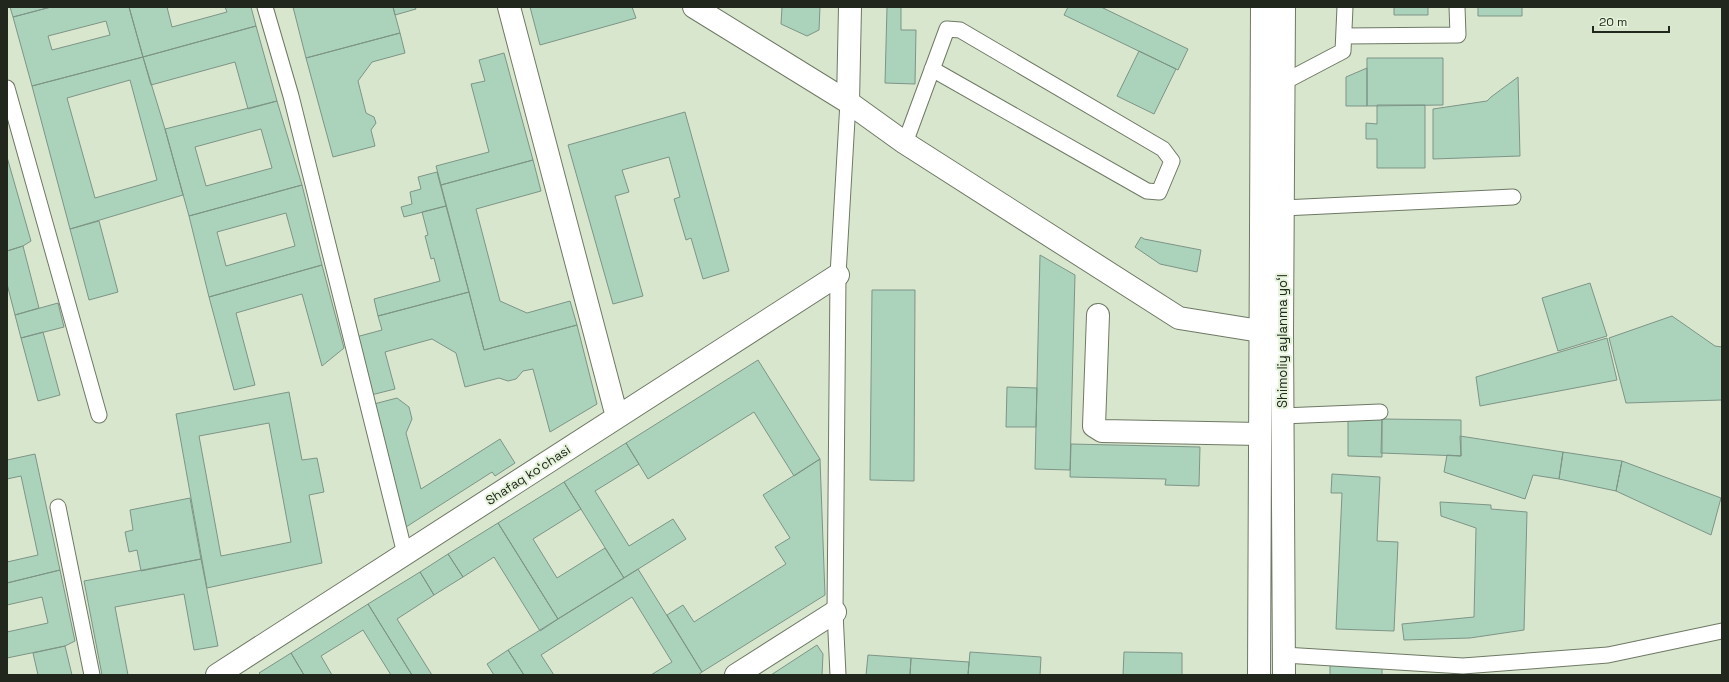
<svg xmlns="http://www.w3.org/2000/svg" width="1729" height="682" font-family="'Space Grotesk',sans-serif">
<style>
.building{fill:#abd2bb;stroke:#7d9586;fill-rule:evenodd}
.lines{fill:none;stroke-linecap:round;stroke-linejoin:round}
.service-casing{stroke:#6e7964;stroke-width:17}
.minor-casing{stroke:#6e7964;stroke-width:24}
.primary-casing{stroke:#6e7964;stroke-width:24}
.service{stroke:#fff;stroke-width:15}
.minor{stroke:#fff;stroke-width:22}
.primary{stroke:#fff;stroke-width:22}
.labels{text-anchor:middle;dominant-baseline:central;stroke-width:4;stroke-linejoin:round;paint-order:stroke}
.street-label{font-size:13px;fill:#22271e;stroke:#e6f3db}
</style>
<rect width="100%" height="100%" fill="#d9e6ce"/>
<path class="building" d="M10 7H51L13 17Z
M51 7H129L143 57 32 86 13 17ZM106 21 110 35 52 50 48 36Z
M129 7H167L172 27 227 12 225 7H251L256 26 143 57Z
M293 7H393L400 33 306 58Z
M393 7H415L416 9 395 15Z
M530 7H632L636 18 540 45Z
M782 7H820L819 30 807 36 781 24Z
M887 7H901V30H916L915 84 885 83Z
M1068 7H1101L1188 49 1178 70 1064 15Z
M1394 7H1428V15H1394Z
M1478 7H1522V16H1478Z
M256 26 277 101 248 109 235 62 151 85 143 57Z
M400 33 405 53 372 62 358 81 366 113 374 117 376 123 371 130 375 146 333 157 306 58Z
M1139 51 1176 69 1154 114 1117 96Z
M504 53 533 160 441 185 436 166 489 152 471 84 485 81 479 60Z
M143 57 165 129 183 195 70 229 32 86ZM130 80 157 180 95 198 67 98Z
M1367 58H1443V105L1367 106Z
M1367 68V106H1346V77Z
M1518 77 1520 156 1433 159V109L1487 101 1491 97Z
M277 101 302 185 189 216 165 129ZM261 129 272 168 206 186 195 147Z
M1377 105H1425V168H1377V139H1366V123L1377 124Z
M685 112 729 271 703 279 691 238 686 240 674 199 680 197 669 157 622 170 629 192 615 196 643 296 613 304 568 145Z
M7 157 31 241 23 246 7 251Z
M533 160 541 191 476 209 500 301 527 313 570 301 577 325 484 350 441 185Z
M437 172 446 206 404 217 401 207 412 204 410 192 421 189 418 177Z
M302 185 322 265 209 297 189 216ZM286 213 295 246 226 266 217 232Z
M446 206 469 292 378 316 374 299 440 281 434 258 431 259 425 236 428 235 422 212Z
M99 221 118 292 89 300 70 229Z
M1141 237 1144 239 1201 250 1197 272 1160 264 1135 247Z
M23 246 39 308 15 315 7 284V251Z
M1040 255 1075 275 1070 470 1035 469Z
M322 265 344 348 322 366 302 294 236 313 255 385 234 390 209 297Z
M1590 283 1607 336 1558 351 1542 298Z
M872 290H915L914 481 870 480Z
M469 292 484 350 577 325 597 404 550 432 533 369 523 371 516 379 508 381 499 378 465 387 456 353 432 339 385 352 395 389 371 395 356 337 382 330 378 316Z
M58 303 64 327 21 338 15 315Z
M1672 316 1715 346 1722 347V400L1626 403 1609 338Z
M43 332 60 395 38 401 21 338Z
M1607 338 1617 380 1480 406 1476 377Z
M758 360 820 459 794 476 754 412 648 479 626 443Z
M1007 387 1037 388 1036 427H1006Z
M289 392 302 460 317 458 324 492 309 495 322 563 207 588 176 414ZM269 423 291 542 221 556 199 436Z
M397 398 409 407 412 419 406 433 421 489 500 439 515 463 495 476 492 472 406 527 374 404Z
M1348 418 1382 419V457L1348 456Z
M1382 419 1461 420V456L1381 453Z
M1460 436 1563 452 1559 479 1533 475 1525 499 1444 472 1447 455 1461 456Z
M626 443 639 464 595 491 629 546 673 519 686 539 624 578 564 482Z
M1071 444 1200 447 1199 486 1165 485 1166 479 1070 477Z
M1563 452 1622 461 1616 491 1559 479Z
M35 454 60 570 7 583V562L38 555 21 476 7 479V460Z
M820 459 825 595 702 672 667 615 683 605 694 622 786 564 775 547 790 538 763 495Z
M1622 461 1721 498 1711 535 1616 491Z
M1332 474 1380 477 1377 541 1398 542 1394 631 1336 629 1342 493H1331Z
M564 482 581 509 533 539 557 578 605 548 624 578 558 619 498 523Z
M190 498 201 559 141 571 137 550 129 552 125 532 133 530 130 510Z
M1440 502 1491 505V509L1527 512 1524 630 1470 638 1404 640 1402 624 1474 617 1476 528 1441 516Z
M498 523 558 619 540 631 494 557 463 577 448 554Z
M448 554 463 577 434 595 420 572Z
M201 559 218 646 194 650 184 594 115 607 128 675H102L84 581Z
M638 569 702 672 698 675H651L672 662 632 597 541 655 554 675H524L508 650Z
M60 570 75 641 65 646 7 658V632L48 623 42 597 7 605V583Z
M420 572 434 595 397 619 432 675H412L368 604Z
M368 604 412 675H391L363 630 321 656 332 675H304L291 653Z
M817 645 823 654 822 675H771Z
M65 646 72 675H38L33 653Z
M508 650 524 675H494L487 664Z
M970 652 1041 657 1040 675H968Z
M1124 652 1182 653V675H1123Z
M291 653 304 675H261L259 673Z
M868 655 911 658 910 675H866Z
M911 658 969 662 968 675H910Z
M1330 664 1382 667V675H1330Z"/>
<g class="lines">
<g class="service-casing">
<path id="service" d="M265 7 291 96 405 554
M1345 36 1458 35 1457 7
M1284 82 1343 51 1345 7
M7 88 99 415
M905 143 947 29 960 30 1163 149 1172 161 1159 192 1147 191 932 69
M1283 208 1513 197
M1282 416 1380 412
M58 507 92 675
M1284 655 1463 666 1608 655 1722 631
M838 675 835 612 838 275 848 102"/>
</g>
<g class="minor-casing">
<path id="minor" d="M509 7 617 417
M694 7 848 102 905 143 1179 318 1260 331
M848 102 850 7
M1098 315 1094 426 1102 431 1260 434
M217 675 838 275
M736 675 835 612"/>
</g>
<g class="primary-casing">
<path id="primary" d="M1259 675 1262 7
M1284 675 1282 332 1284 7"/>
</g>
<use href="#service" class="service"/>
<use href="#minor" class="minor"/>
<use href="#primary" class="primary"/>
</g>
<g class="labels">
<g class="street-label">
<text transform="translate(1282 341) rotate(-90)">Shimoliy aylanma yoʻl</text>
<text transform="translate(528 475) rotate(-33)">Shafaq koʻchasi</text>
</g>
</g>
<rect width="1729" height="682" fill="none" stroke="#22271e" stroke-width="16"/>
<path d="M1593 26v6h76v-6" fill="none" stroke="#22271e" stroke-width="2"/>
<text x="1599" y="26" font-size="12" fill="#22271e" stroke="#e6f3db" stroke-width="3" paint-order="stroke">20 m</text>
</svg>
